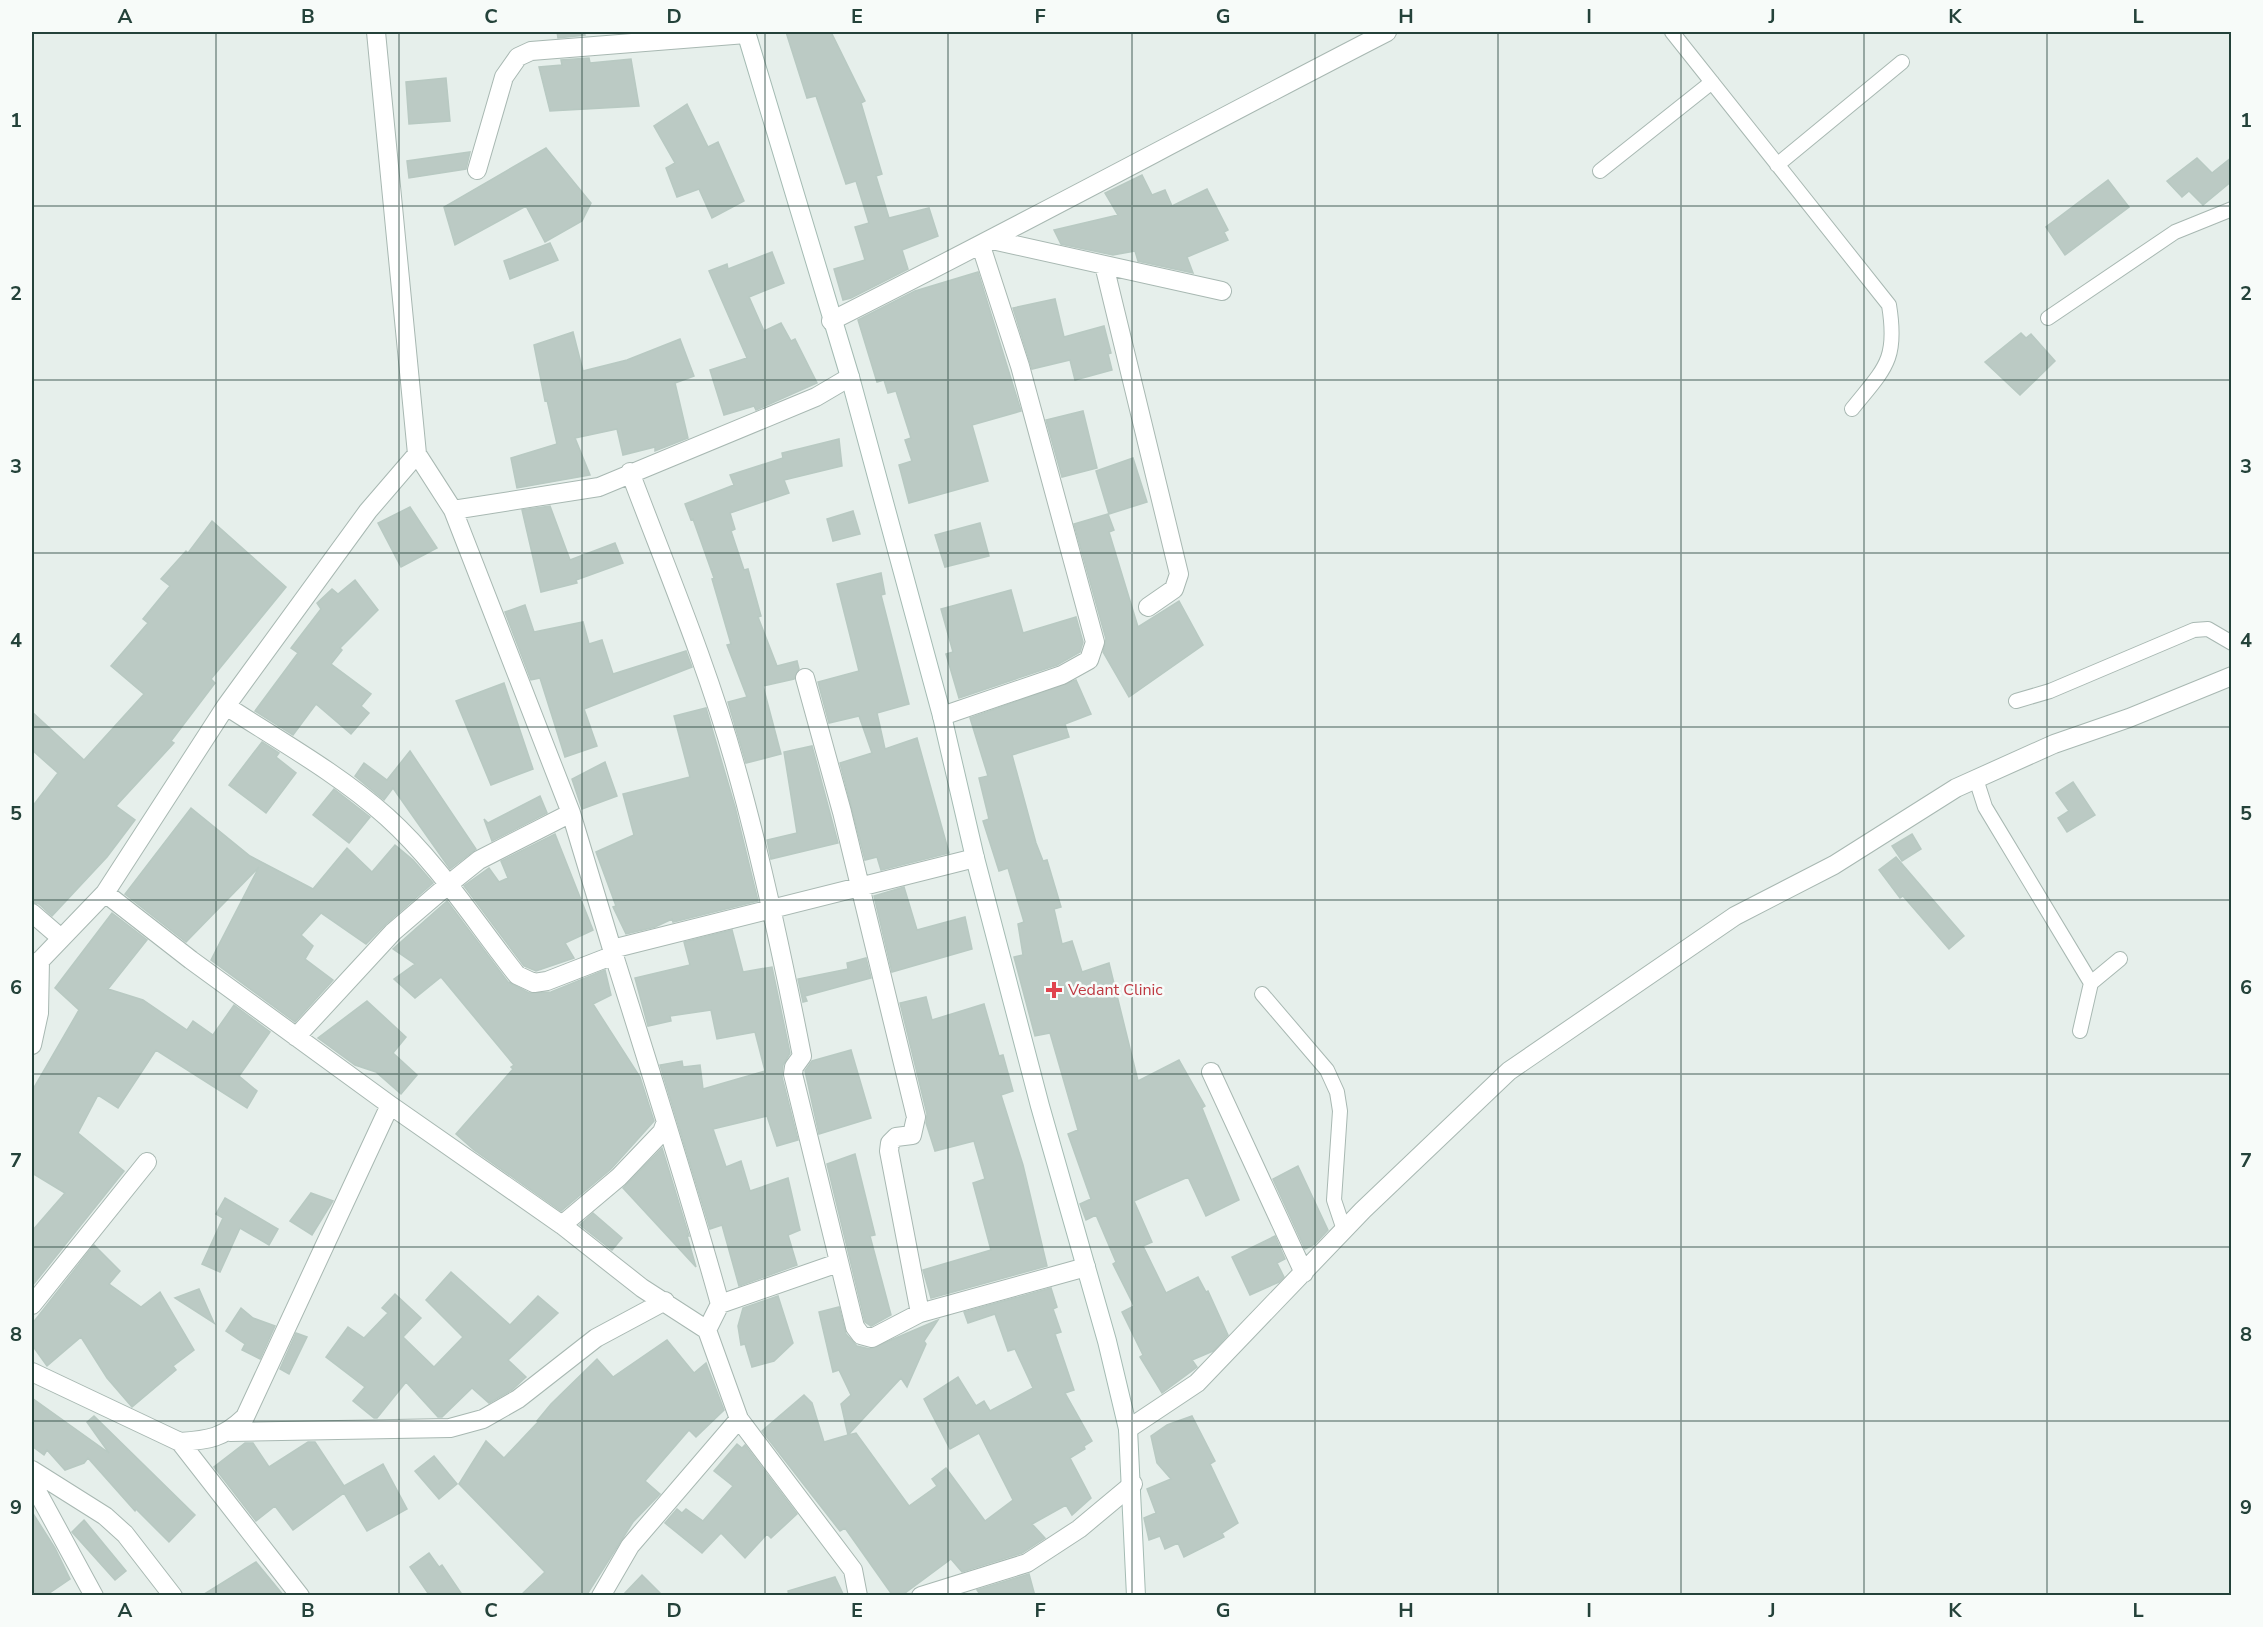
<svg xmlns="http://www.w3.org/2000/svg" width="2263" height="1627" font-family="'Nunito Sans',sans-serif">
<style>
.building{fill:#bbcac4;stroke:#b8c9c2;stroke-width:1.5}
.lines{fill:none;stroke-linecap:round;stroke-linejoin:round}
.service-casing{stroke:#a8b8b2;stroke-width:16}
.minor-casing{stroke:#a8b8b2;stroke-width:20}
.secondary-casing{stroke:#a4bbb3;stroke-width:20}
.service{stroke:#fff;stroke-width:14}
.minor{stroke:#fff;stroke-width:18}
.secondary{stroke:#fff;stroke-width:18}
.grid{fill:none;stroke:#24423a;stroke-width:1.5;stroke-opacity:0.55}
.health-dot{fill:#e0444e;stroke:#f7fbf9;stroke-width:2}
.labels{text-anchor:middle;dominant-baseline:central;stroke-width:5;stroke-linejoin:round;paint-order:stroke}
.health-label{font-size:16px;fill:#be3a42;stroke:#f7fbf9;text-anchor:start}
.neatline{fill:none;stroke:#24423a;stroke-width:2}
.grid-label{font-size:20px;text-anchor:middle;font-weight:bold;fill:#24423a}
</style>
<rect width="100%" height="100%" fill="#e6efeb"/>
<path class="building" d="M557 32H584L585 35 558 38Z
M786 32H831L865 101 861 103 882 174 876 176 889 218 929 208 938 236 902 250 908 269 851 298 843 300 834 269 865 260 855 227 869 223 856 181 846 184 816 96 807 98Z
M589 58 590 63 631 59 639 106 550 111 539 67 562 65 561 60Z
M446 78 450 121 409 124 406 82Z
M687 104 708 147 718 142 744 201 712 218 699 189 677 197 666 168 675 163 654 126Z
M546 148 591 203 582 221 545 242 526 206 455 245 444 207Z
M470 152 466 169 409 178 407 161Z
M2232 157V181L2203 205 2189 191 2182 197 2167 181 2197 158 2212 173Z
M1142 175 1152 195 1165 190 1172 206 1207 189 1228 230 1224 232 1228 240 1187 257 1193 273 1138 261 1135 251 1113 255 1061 244 1054 230 1118 215 1105 193Z
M2108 180 2129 207 2065 255 2046 227Z
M550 243 558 260 510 279 504 261Z
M772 252 784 283 749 297 764 331 781 323 791 341 795 339 817 383 756 410 754 406 724 415 710 370 747 358 709 271 727 264 728 269Z
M978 272 1021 411 972 425 988 481 909 503 899 465 912 461 905 440 911 438 896 391 888 393 884 380 877 382 858 320 915 291Z
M1055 299 1064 337 1104 326 1111 353 1108 354 1112 370 1075 380 1070 360 1032 369 1013 308Z
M573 332 583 371 627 360 680 339 694 376 675 383 688 438 655 451V447L623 455 617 429 575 438 590 475 517 488 511 458 557 444 547 400 545 401 534 345Z
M2021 333 2026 338 2031 334 2055 361 2020 395 1985 362Z
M1083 411 1097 468 1062 477 1046 420Z
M839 439 842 466 784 480 789 493 730 513 735 529 731 531 744 570 748 569 761 616 758 617 777 666 797 661 799 669 794 679 763 686 781 754 746 763 728 702 747 697 727 645 731 644 712 579 714 578 693 519 691 520 685 504 734 485 730 475 783 458 782 453Z
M1133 458 1147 502 1109 514 1096 471Z
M550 506 570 560 615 543 623 563 576 580 577 583 541 592 522 510Z
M410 507 437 548 401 567 378 523Z
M853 511 860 534 833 541 827 519Z
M1108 514 1114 530 1109 532 1138 627 1179 601 1203 645 1129 697 1103 652 1106 639 1074 524Z
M212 521 286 587 211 679 215 683 171 741 174 743 116 806 135 820 107 857 52 916 39 904 32 902V807L58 773 32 750V712L84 760 144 694 111 666 148 623 143 619 170 586 161 579 186 551 188 553Z
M980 523 989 556 945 567 935 535Z
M881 573 885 594 881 595 909 704 877 713 885 749 917 738 949 853 881 870 877 857 865 860 840 763 872 753 859 716 829 723 818 682 859 671 837 584Z
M355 580 378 610 340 648 342 650 331 664 371 694 361 706 369 713 351 734 316 704 293 735 255 711 298 653 291 648 321 609 317 603 332 589 338 594Z
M1011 590 1023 633 1076 617 1083 642 1080 652 1057 665 959 698 946 654 953 652 941 609Z
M525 605 534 632 583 622 589 644 602 640 613 674 686 651 692 667 584 709 597 746 565 757 540 678 531 680 505 612Z
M1076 680 1091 714 1065 724 1069 737 1012 755 1036 843 1043 861 1047 860 1061 907 1054 909 1062 944 1072 941 1082 972 1109 963 1138 1081 1179 1060 1205 1106 1202 1108 1239 1200 1206 1216 1188 1177 1134 1201 1152 1242 1143 1246 1166 1293 1198 1277 1206 1292 1208 1291 1228 1335 1213 1351 1192 1360 1197 1367 1162 1393 1140 1357 1143 1355 1122 1312 1134 1306 1113 1264 1116 1262 1096 1215 1086 1220 1080 1204 1091 1199 1068 1134 1078 1130 1050 1033 1035 1036 1014 957 1023 955 1018 924 1024 922 1008 868 999 871 983 821 989 819 979 778 988 776 970 718Z
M504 683 533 769 491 785 456 701Z
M706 708 735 807 758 901 673 922 672 919 655 927 626 934 613 907 616 906 596 852 634 835 623 794 690 777 674 716Z
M262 742 279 753 276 757 296 773 266 813 229 785Z
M812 746 838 843 771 859 767 840 797 833 784 752Z
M410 751 476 849 450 869 393 788 384 800 355 776 364 763 387 780Z
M605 762 617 796 582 809 572 779Z
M2073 782 2095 815 2067 832 2058 818 2069 811 2056 793Z
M334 789 370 817 349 843 313 815Z
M540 796 547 813 492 841 484 819 488 823Z
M191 808 250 856 313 889 347 848 372 872 395 845 413 860 433 883 386 924 366 944 321 913 301 935 313 946 305 959 333 980 295 1022 211 960 259 867 186 942 125 894Z
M555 834 593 930 565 943 574 958 536 971 524 966 464 886 489 868 499 882 508 878 501 861Z
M1912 834 1921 849 1902 861 1892 846Z
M1896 857 1964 936 1949 949 1903 896 1900 898 1879 870Z
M904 887 917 930 965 917 972 949 892 972 874 896Z
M447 901 508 982 529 993 551 992 605 970 611 995 593 1004 640 1077 654 1121 611 1169 561 1211 474 1150 456 1134 513 1069 511 1067 514 1065 441 977 415 998 394 979 415 964 393 949Z
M112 913 147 940 108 989 143 1000 187 1030 193 1021 213 1035 234 1005 270 1032 239 1076 257 1091 247 1108 156 1050 118 1108 98 1095 78 1133 124 1171 33 1285 32 1231 65 1193 32 1173V1091L79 1010 55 988Z
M732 930 743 972 772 967 790 1053 783 1065 782 1077 798 1140 777 1146 767 1116 713 1129 726 1167 741 1161 750 1191 788 1178 800 1230 788 1235 797 1265 739 1286 722 1225 710 1229 660 1065 682 1061 683 1067 700 1065 703 1089 765 1071 755 1032 717 1039 711 1010 670 1016 671 1021 648 1026 635 978 690 965 684 942Z
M866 958 871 978 805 996 807 1001 803 1002 798 979 848 969 847 963Z
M926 997 932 1020 984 1004 999 1056 1003 1055 1013 1091 1001 1095 1023 1165 1047 1266 931 1298 923 1270 991 1250 973 1183 985 1179 974 1141 935 1151 926 1123 927 1114 900 1003Z
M367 1001 406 1037 393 1053 417 1075 401 1094 376 1072 355 1065 318 1038Z
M851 1050 871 1118 819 1134 805 1071 812 1061Z
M662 1148 689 1236H687L696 1267 623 1188Z
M855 1154 875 1235 870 1236 891 1315 871 1326 865 1322 827 1164Z
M1298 1166 1328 1230 1315 1244 1305 1249 1273 1179Z
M311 1193 333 1201 312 1235 290 1221Z
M225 1198 278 1229 269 1245 240 1228 220 1272 202 1264 223 1218 216 1214Z
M593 1213 622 1238 612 1250 580 1225Z
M1275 1236 1285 1259 1277 1263 1284 1277 1279 1282 1250 1295 1232 1257Z
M94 1245 120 1271 109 1284 141 1307 160 1292 194 1350 173 1366 176 1370 132 1407 107 1378 81 1337 47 1366 32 1345V1324Z
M451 1272 510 1325 538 1296 558 1313 508 1360 526 1377 512 1390 489 1403 472 1388 442 1417H438L406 1382 377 1418H374L353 1401 365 1387 326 1357 348 1327 364 1338 388 1313 382 1308 395 1294 421 1318 403 1337 434 1367 463 1337 426 1300Z
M1051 1288 1057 1307 1053 1309 1061 1332 1055 1334 1074 1390 1065 1393 1092 1441 1084 1446 1085 1449 1070 1458 1091 1498 1072 1515 1066 1505 1032 1524 1045 1538 1022 1553 962 1572 951 1559 901 1596H893L845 1528 840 1531 762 1431 804 1395 812 1403 824 1442 848 1435 841 1404 851 1395 839 1370 833 1372 819 1312 839 1307 846 1334 857 1346 870 1349 938 1320 924 1341 926 1344 907 1387 901 1378 848 1435 856 1433 909 1506 937 1486 932 1479 946 1468 985 1521 1013 1500 979 1433 950 1449 924 1399 958 1377 976 1406 984 1401 990 1411 1033 1388 1015 1349 1008 1351 995 1314 968 1323 964 1312Z
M199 1289 214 1323 175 1298Z
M778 1296 793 1343 774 1361 752 1367 745 1344 741 1345 738 1326 743 1308Z
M241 1308 253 1318 275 1326 260 1359 242 1350 245 1344 226 1331Z
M296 1333 307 1337 289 1374 280 1369Z
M667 1340 694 1373 706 1363 724 1410 696 1437 689 1430 645 1481 660 1494 633 1522 586 1596H520L545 1572 459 1484 486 1441 504 1458 538 1422 537 1421 551 1404 597 1359 613 1377Z
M32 1398 109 1453 87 1422 94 1416 195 1515 169 1542 136 1509 135 1511 88 1458 84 1463 65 1470 47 1450 44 1455 32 1446Z
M1192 1416 1215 1461 1210 1464 1238 1523 1222 1533 1224 1537 1184 1557 1178 1543 1165 1549 1160 1536 1149 1540 1144 1518 1156 1513 1147 1489 1171 1479 1157 1463 1151 1436 1167 1425Z
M308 1442H315L344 1486 383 1464 407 1509 367 1531 344 1493 293 1530 275 1506 256 1521 214 1467 245 1443H253L269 1467Z
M737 1444 742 1448 745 1445 797 1514 771 1538 767 1534 745 1558 721 1533 702 1553 665 1523 677 1509 682 1513 686 1509 703 1521 733 1486 714 1471Z
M434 1456 457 1484 439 1499 415 1471Z
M32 1512 55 1548 70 1579 45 1596H32Z
M84 1520 126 1571 115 1580 72 1532Z
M429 1553 439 1567 442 1565 463 1596H430L410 1567Z
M256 1562 284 1596H201Z
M1029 1574 1035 1596H981L977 1590Z
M642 1575 663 1596H622Z
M835 1577 844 1596H789L788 1591Z"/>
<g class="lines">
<g class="service-casing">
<path id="service" d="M1672 32 1889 305C1898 360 1885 368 1852 409
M1777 165 1902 62
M1600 171 1712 82
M2048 318 2175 232 2232 209
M2016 701 2050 691 2194 630 2208 629 2232 643
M1976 779 1985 807 2091 983 2080 1031
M2091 983 2120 959
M1262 994 1327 1070 1337 1092 1340 1111 1334 1200 1344 1230"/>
</g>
<g class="minor-casing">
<path id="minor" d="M376 32 417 454 453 510 571 813 612 949 975 858
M477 170 504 77 518 57 531 51 746 34
M992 240 1222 291
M1104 265 1179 574 1174 589 1148 607
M831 321C1018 227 1202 127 1387 32
M630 472C667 570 708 667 736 768 763 863 783 959 802 1056L794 1067 793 1074 855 1327 861 1335 872 1338 920 1313 1086 1267
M453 510 599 487 816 397 850 377
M805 678 842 812 916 1117 912 1135 896 1137 890 1143 889 1151 920 1313
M226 706C280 741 339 774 387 817 438 863 475 922 517 975L534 983 547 981 614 955
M942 716 1062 675 1089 660 1095 642 1020 366 981 246
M105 893 191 960 390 1105 562 1225 642 1288 707 1330 739 1419 853 1570 858 1596
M32 913 61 938
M612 949C649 1067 687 1185 720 1304L707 1330
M32 969 105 893 226 706 368 511 417 454
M296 1037 393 932 449 884 479 860 571 813
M32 1045 39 1013 40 960
M1211 1072 1304 1273
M562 1225 619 1177 662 1132 665 1124
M720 1304 838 1263
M32 1305 147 1162
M32 1372 180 1442 300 1596
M1128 1429 1197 1383 1363 1210 1509 1071 1735 916 1834 865 1956 788 2054 744 2129 718 2232 676
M230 1432 450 1428 483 1419 518 1399 596 1338 665 1301
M180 1442C209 1440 223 1438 245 1417L390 1105
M32 1470 105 1516 125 1534 173 1596
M32 1482 94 1596
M601 1596 630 1546 739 1419
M921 1596 1027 1563 1079 1529 1133 1484"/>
</g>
<g class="secondary-casing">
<path id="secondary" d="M746 32 850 377 942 716 975 858 1040 1106 1107 1341 1128 1429 1136 1596"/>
</g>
<use href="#service" class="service"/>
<use href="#minor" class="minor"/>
<use href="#secondary" class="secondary"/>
</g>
<path class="grid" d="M216 32V1596M399 32V1596M582 32V1596M765 32V1596M948 32V1596M1132 32V1596M1315 32V1596M1498 32V1596M1681 32V1596M1864 32V1596M2047 32V1596M32 206H2232M32 380H2232M32 553H2232M32 727H2232M32 900H2232M32 1074H2232M32 1247H2232M32 1421H2232"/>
<path class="health-dot" d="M1051 981h6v6h6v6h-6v6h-6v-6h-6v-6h6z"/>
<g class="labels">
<g class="health-label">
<text x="1068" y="990">Vedant Clinic</text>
</g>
</g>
<rect width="2263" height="1627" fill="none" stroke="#f7fbf9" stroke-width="66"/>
<rect x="33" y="33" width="2197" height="1561" class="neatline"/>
<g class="grid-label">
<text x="125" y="23">A</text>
<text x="308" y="23">B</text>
<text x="491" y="23">C</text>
<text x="674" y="23">D</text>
<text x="857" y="23">E</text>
<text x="1040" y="23">F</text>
<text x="1223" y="23">G</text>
<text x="1406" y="23">H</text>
<text x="1589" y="23">I</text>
<text x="1772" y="23">J</text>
<text x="1955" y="23">K</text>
<text x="2138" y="23">L</text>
<text x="16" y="127">1</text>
<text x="2246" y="127">1</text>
<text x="16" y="300">2</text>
<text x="2246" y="300">2</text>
<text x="16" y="473">3</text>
<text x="2246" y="473">3</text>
<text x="16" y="647">4</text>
<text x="2246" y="647">4</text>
<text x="16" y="820">5</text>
<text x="2246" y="820">5</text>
<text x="16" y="994">6</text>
<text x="2246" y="994">6</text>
<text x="16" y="1167">7</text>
<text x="2246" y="1167">7</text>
<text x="16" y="1341">8</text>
<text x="2246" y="1341">8</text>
<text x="16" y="1514">9</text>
<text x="2246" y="1514">9</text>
<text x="125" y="1617">A</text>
<text x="308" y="1617">B</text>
<text x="491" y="1617">C</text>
<text x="674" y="1617">D</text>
<text x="857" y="1617">E</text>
<text x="1040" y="1617">F</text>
<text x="1223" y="1617">G</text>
<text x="1406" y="1617">H</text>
<text x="1589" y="1617">I</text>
<text x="1772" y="1617">J</text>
<text x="1955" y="1617">K</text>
<text x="2138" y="1617">L</text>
</g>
</svg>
